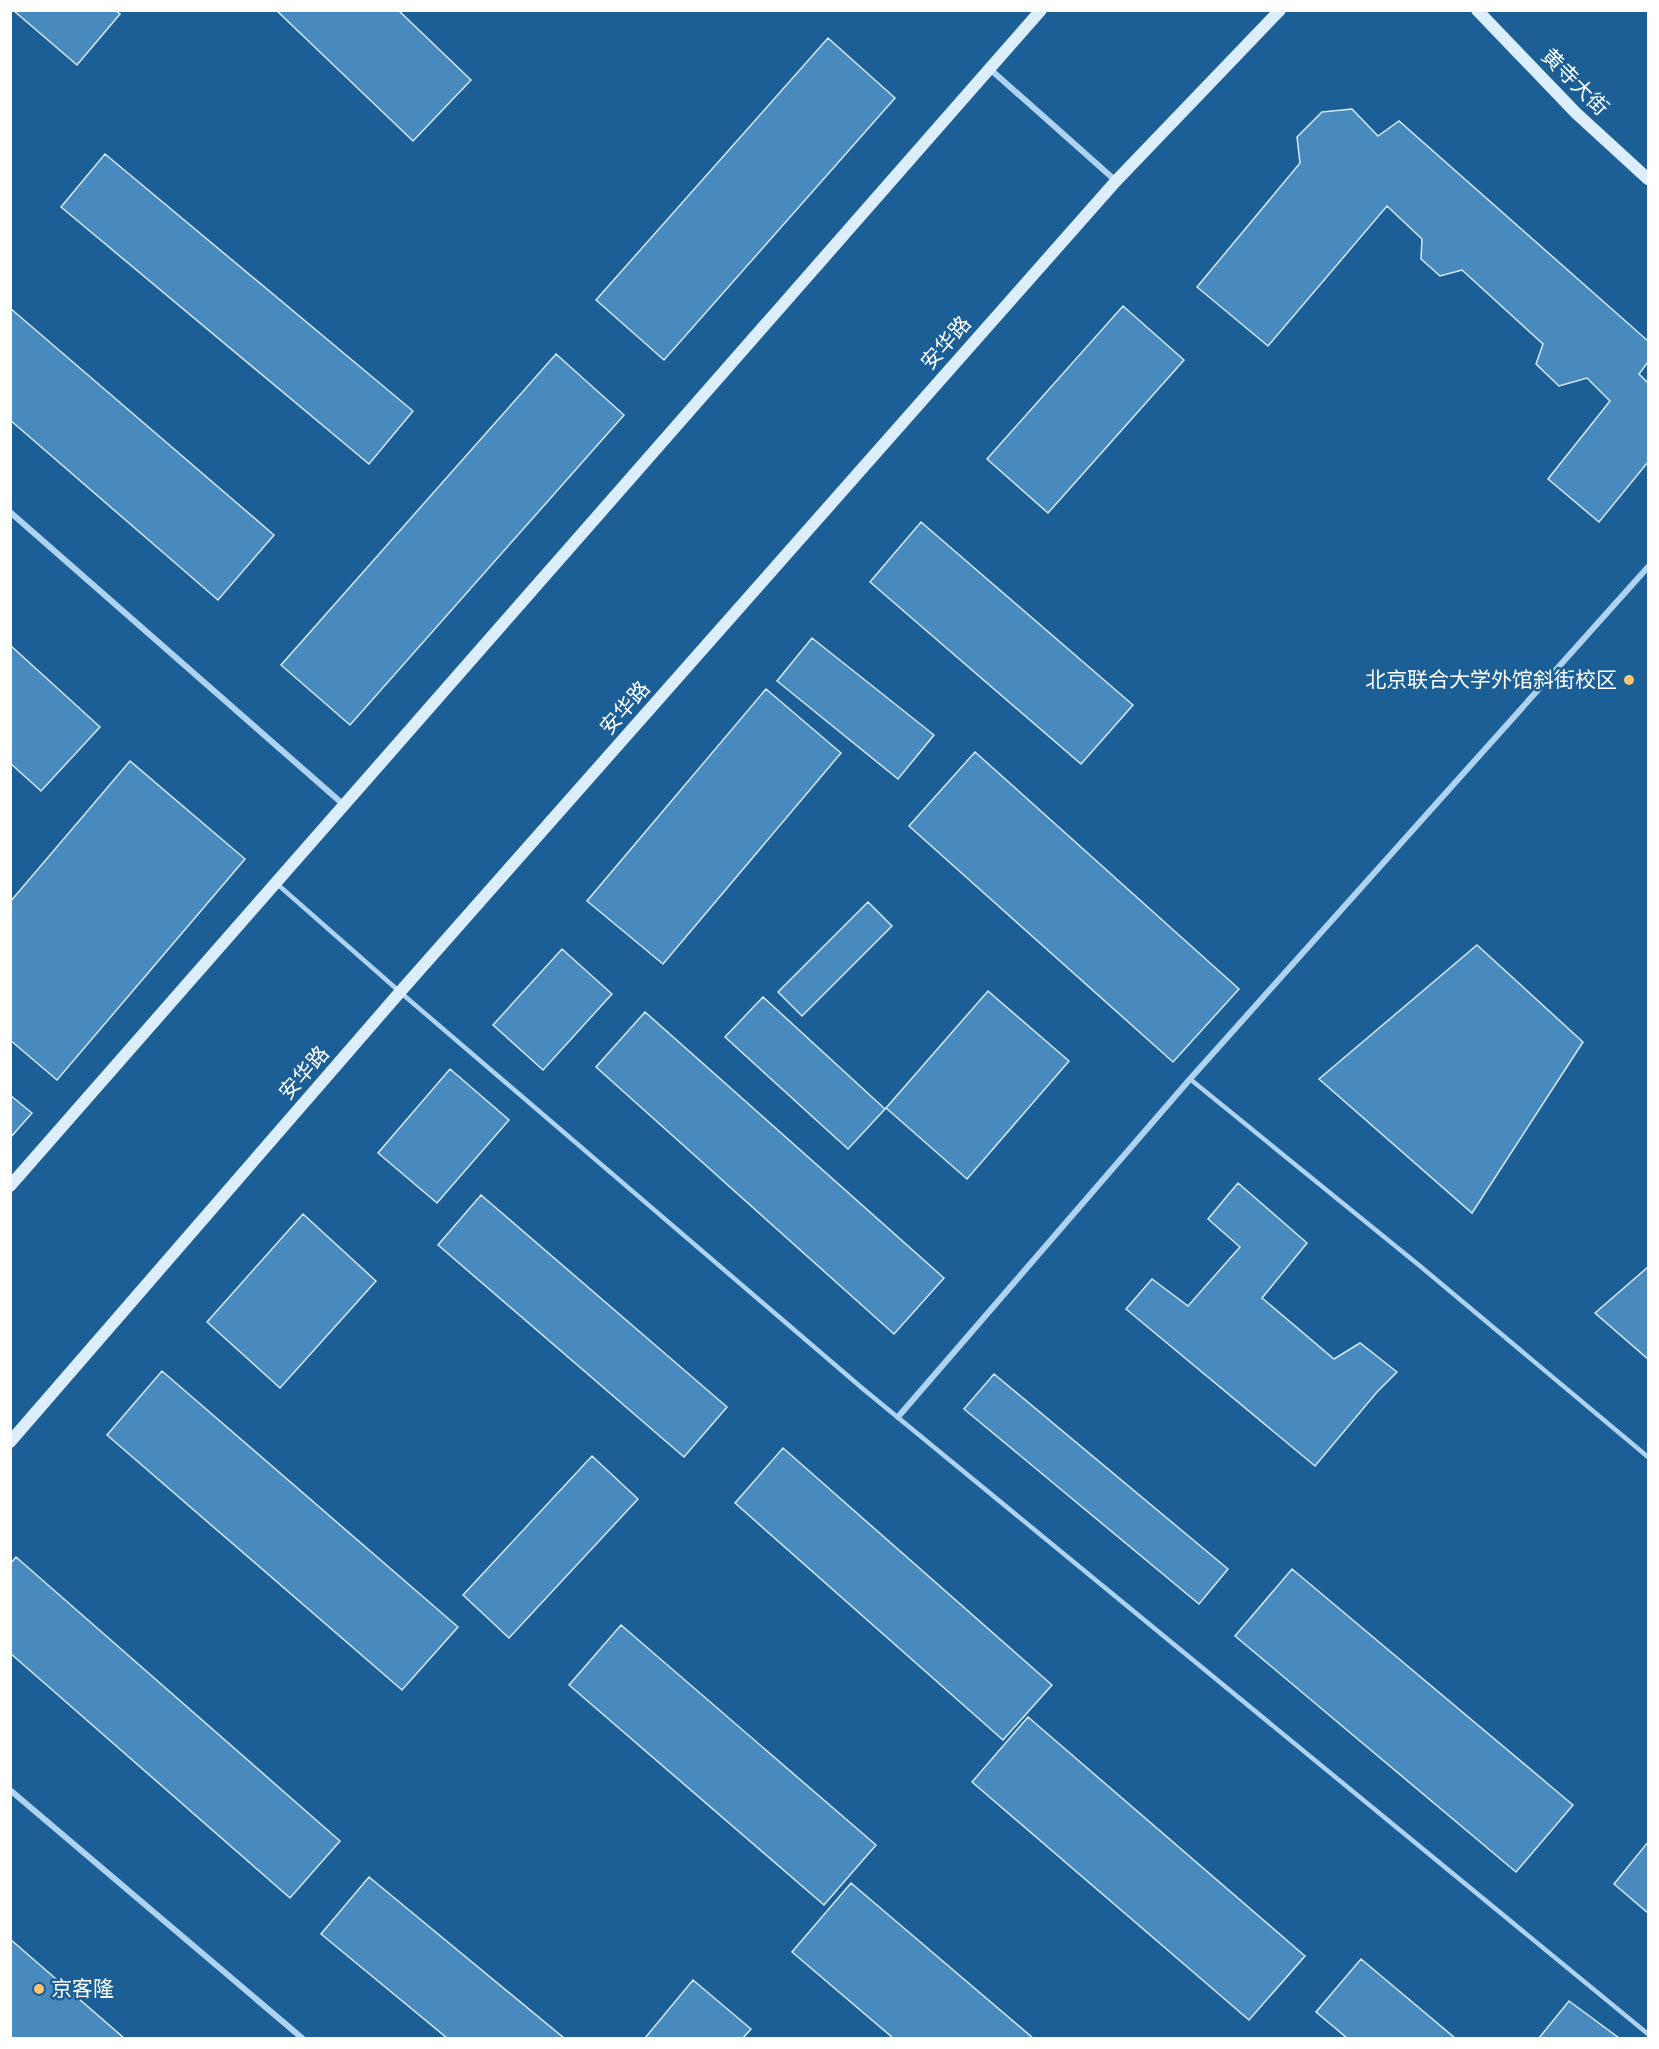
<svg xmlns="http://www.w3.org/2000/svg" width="1659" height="2049" font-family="'Nunito Sans','Noto Sans SC',sans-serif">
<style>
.building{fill:#488abe;stroke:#d5eafb;stroke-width:1.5}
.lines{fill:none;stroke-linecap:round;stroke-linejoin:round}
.lane{stroke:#aed3f0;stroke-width:4.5}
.street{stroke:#aed3f0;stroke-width:6}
.secondary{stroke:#dcedfb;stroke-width:12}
.poi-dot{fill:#ffc46d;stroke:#1b5f96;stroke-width:2}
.labels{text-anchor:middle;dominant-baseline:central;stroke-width:5;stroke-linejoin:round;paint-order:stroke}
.street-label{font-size:21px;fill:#fff;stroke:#1b5f96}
.poi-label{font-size:21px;fill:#fff;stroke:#1b5f96;text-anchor:end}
</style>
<rect width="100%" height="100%" fill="#1b5f96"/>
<path class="building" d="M13 10H115L120 14 77 65Z
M276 10H398L471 80 413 141Z
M828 38 895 98 664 360 596 300Z
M1352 109 1378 136 1399 121 1648 341V362L1639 374 1648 383V462L1599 522 1548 479 1610 401 1587 378 1559 386 1536 364 1543 344 1462 270 1440 276 1421 259 1422 239 1387 206 1268 346 1197 287 1300 163 1297 137 1322 112Z
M105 154 413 411 369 464 61 207Z
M1123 306 1184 360 1048 513 987 459Z
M10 308 274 535 218 600 10 420Z
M556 354 624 415 350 725 281 665Z
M921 522 1133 705 1081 764 870 582Z
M812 638 934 735 898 779 777 681Z
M10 645 100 727 41 791 10 763Z
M766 689 841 753 663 964 587 901Z
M975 752 1239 989 1173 1062 909 826Z
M130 761 245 859 57 1080 10 1040V902Z
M868 902 892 926 802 1016 778 992Z
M1477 945 1583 1042 1472 1213 1319 1079Z
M562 949 612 994 543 1070 493 1025Z
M988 991 1069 1061 967 1179 886 1108Z
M763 997 885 1109 848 1149 725 1037Z
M645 1012 944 1278 894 1334 596 1067Z
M450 1069 509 1120 437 1203 378 1153Z
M10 1095 32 1113 10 1138Z
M1238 1183 1307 1243 1262 1298 1334 1359 1360 1343 1397 1372 1377 1392 1315 1466 1126 1309 1152 1279 1188 1306 1240 1247 1208 1219Z
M481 1195 727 1407 684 1457 438 1245Z
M303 1214 376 1281 280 1388 207 1322Z
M1648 1267V1359L1595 1313Z
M162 1371 458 1627 402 1690 107 1435Z
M994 1374 1228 1569 1199 1604 964 1409Z
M783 1448 1052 1685 1003 1740 735 1503Z
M592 1456 638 1499 509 1638 463 1595Z
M16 1557 340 1841 290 1898 10 1653V1564Z
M1292 1569 1573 1805 1516 1872 1235 1636Z
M621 1625 876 1845 824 1905 569 1685Z
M1028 1717 1305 1956 1249 2020 972 1782Z
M1648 1842V1913L1614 1884Z
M369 1877 564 2038H447L321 1934Z
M851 1883 1033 2038H893L792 1952Z
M10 1939 124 2038H10Z
M1361 1959 1455 2038H1347L1316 2012Z
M693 1980 751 2029 743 2038H645Z
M1569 2001 1619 2038H1539Z"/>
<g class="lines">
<path class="lane" d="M276 883 400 992 862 1388 1648 2034
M1190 1079 1420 1266 1648 1457"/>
<path class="street" d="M990 69 1116 181
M10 512 344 805
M898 1417 1190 1079 1648 567
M10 1790 302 2038"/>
<path class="secondary" d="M1477 10 1576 113 1648 179
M10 1186 1041 10
M10 1442 400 992 1116 181 1280 10"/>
</g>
<g class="poi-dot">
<circle cx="1629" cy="680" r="6"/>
<circle cx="39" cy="1989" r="6"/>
</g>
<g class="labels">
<g class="street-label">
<text transform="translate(1575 82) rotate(45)">黄寺大街</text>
<text transform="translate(946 343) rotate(-49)">安华路</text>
<text transform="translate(625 708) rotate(-49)">安华路</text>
<text transform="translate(304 1073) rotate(-49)">安华路</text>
</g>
<g class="poi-label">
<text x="1617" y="680">北京联合大学外馆斜街校区</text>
<text x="51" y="1989" text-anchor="start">京客隆</text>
</g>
</g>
<rect width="1659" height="2049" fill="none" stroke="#ffffff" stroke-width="24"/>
</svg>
